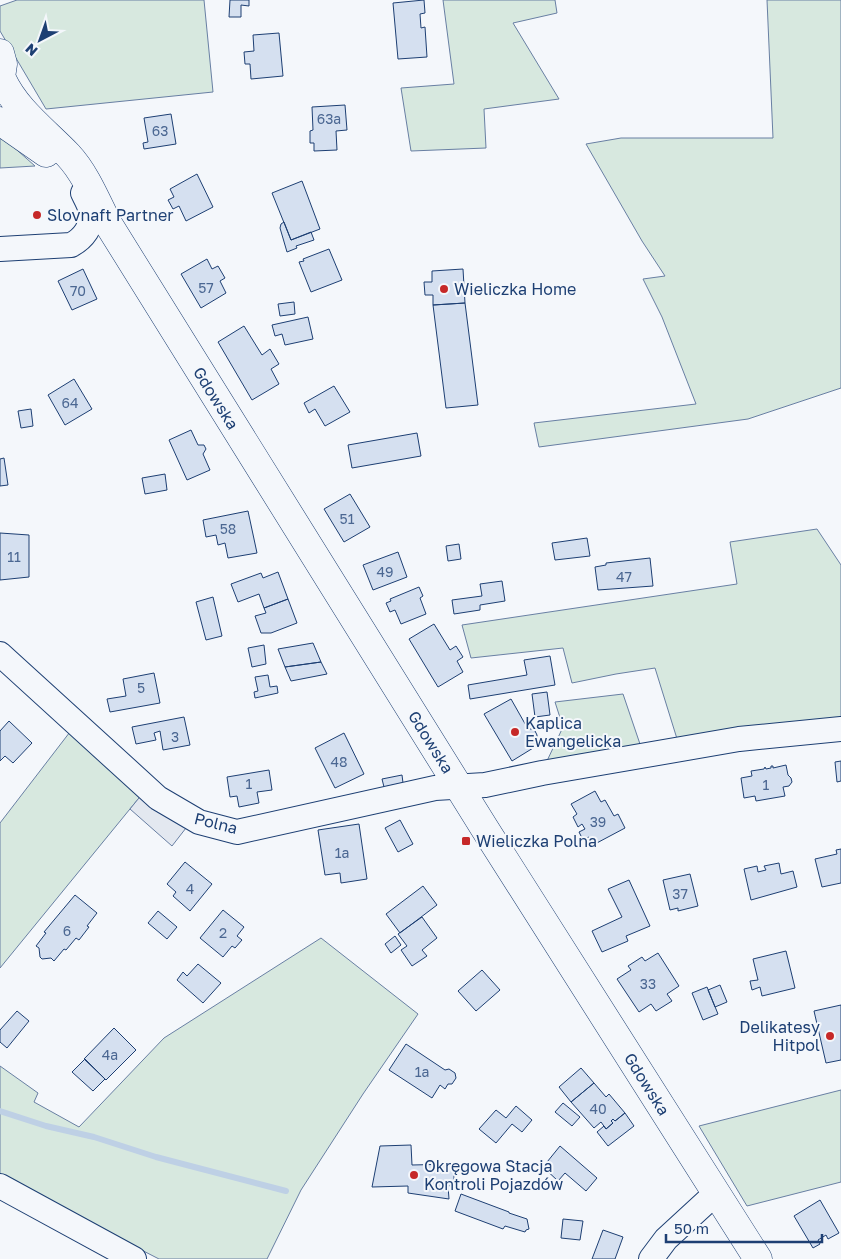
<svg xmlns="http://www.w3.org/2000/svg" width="841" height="1259" font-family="'Golos Text',sans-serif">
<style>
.green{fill:#d7e8df;stroke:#687fa3}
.parking{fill:#e3e8f0;stroke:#687fa3}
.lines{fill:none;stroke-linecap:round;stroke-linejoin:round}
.stream{stroke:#bed0e5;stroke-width:6}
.building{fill:#d5e0f0;stroke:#1d3f73}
.minor-casing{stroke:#1d3f73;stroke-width:26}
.major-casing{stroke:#1d3f73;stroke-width:29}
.minor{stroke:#f4f7fb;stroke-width:24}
.major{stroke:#f4f7fb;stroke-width:28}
.poi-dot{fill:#c62828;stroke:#f4f7fb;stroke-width:2}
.labels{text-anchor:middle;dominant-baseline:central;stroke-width:4;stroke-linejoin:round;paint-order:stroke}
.number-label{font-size:14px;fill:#4b6792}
.poi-label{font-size:16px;fill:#1d3f73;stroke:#f4f7fb;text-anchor:start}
.street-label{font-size:16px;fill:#1d3f73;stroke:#f4f7fb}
</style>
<rect width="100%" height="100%" fill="#f4f7fb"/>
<path class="green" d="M17 0H204L213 92 46 109 0 31V6Z
M443 0H555L557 13 513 23 559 99 484 109 486 148 411 151 401 88 454 84Z
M767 0H841V388L748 419 539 447 534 423 696 404 662 317 643 279 665 276 642 241 586 144 621 138H773Z
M0 135 35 166 0 168Z
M817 529 841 565V718L678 742 655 668 616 674 572 683 563 648 471 658 462 625 737 584 730 542Z
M623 694 641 747 546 763 563 727 555 702Z
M73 728 143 793 0 968V823Z
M321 938 418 1014 363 1094 301 1190 267 1259H159L0 1177V1066L38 1093 34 1102 79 1127 164 1038Z
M841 1090V1182L747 1206 699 1126Z"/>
<path class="parking" d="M143 793 186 828 172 846 130 809Z"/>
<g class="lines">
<path class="stream" d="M0 1111 46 1126 94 1137 156 1157 286 1191"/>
</g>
<path class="building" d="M230 0H249V6L241 5V17H229Z
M424 0 425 13 420 14 421 28 425 27 427 57 398 59 393 3Z
M279 33 283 76 251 79 250 64H245L244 52 254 51 253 35Z
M345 105 347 130 336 131 337 150 314 151V143H310V131L313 130 312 107Z
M171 114 176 144 144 149 143 143 148 142 144 118Z
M197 174 213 207 186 221 179 206 173 209 168 200 174 197 170 189Z
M302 181 320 229 291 240 272 193Z
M284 222 291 240 311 232 314 240 296 246 297 248 287 252 280 228 281 224Z
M329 249 342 280 311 292 299 262 304 261 303 259Z
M207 259 212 269 218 266 225 278 220 281 226 293 201 308 181 274Z
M83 269 97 299 72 310 58 281Z
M463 269 465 303 433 305V295H425L424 282H432V271Z
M294 302 295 314 280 316 278 304Z
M465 303 478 405 446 408 433 305Z
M308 317 313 339 285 345 282 334 275 336 272 325Z
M244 326 262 355 270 349 279 364 271 369 279 384 252 400 218 342Z
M74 379 92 409 65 425 48 395Z
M334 386 350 412 325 426 315 409 309 413 304 403Z
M31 409 33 426 21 428 18 411Z
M191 430 198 445H204L206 449 203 454 210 470 187 480 169 440Z
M417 433 421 456 352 468 348 445Z
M4 458 8 485 0 486V459Z
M165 474 167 490 145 494 142 478Z
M350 494 370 527 344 542 324 509Z
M248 511 257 553 228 558 225 543 218 545 216 535 206 537 203 520Z
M0 533 29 535V577L0 580Z
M587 538 590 556 555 560 552 543Z
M459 544 461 559 448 561 446 546Z
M398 552 407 577 373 590 363 565Z
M650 558 653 586 598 590 595 567 606 565V563Z
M278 572 288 599 264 608 259 594 238 602 231 584 261 573 263 578Z
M502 581 505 601 480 605V610L454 614 452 600 482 596 480 584Z
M419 587 423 596 420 598 426 614 401 624 395 610 390 612 386 603 391 601 390 599Z
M213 597 222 636 206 640 196 602Z
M288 599 297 623 271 633H261L255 616 266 613 264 608Z
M434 624 450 650 456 646 463 657 457 661 463 672 438 687 409 639Z
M313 643 321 662 285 667 278 649Z
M264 645 266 664 252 667 248 648Z
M550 656 555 685 470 699 468 685 527 675 524 660Z
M321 662 327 674 291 681 285 667Z
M154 673 160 703 110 712 107 699 126 696 123 679Z
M268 675 270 687 277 686 278 693 255 698 254 692 258 691 255 677Z
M547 692 550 715 535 717 532 694Z
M511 699 528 729H534L537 735V738L535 739 538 745 512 761 484 714Z
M184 717 190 745 163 750 160 731 154 733 156 740 136 744 132 727Z
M9 721 32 743 13 763 5 756 0 761V731Z
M344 733 364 774 335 788 315 748Z
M841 761V781L837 782 835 762Z
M786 765 788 775 791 778 792 782 789 786 783 787 785 796 756 801 755 796 744 798 741 778 752 776 751 771 764 769 765 767 766 769 771 768V766H773V768Z
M269 770 272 790 257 792 259 803 239 807 237 796 230 797 227 777Z
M402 775 403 783 384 787 382 779Z
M595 791 601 802 605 800 614 816 618 814 625 828 593 845 589 837 583 840 579 832 585 829 582 824 578 827 573 817 577 814 571 804Z
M400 820 413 844 398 852 385 828Z
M359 824 367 879 341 883 340 873 325 875 318 830Z
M841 849V883L822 887 815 859 837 854 836 850Z
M185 862 212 884 190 911 173 896 176 892 167 884Z
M779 863 781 874 793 871 797 887 751 900 744 869 757 866 758 872 766 870 764 866Z
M690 874 698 906 678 911V908L670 910 663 880Z
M629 880 650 926 626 936 628 941 602 952 592 931 622 917 608 889Z
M423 886 437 905 400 933 386 914Z
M75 895 97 913 87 926 89 927 79 940 76 938 66 950 64 949 54 961 51 958 42 959 40 957 39 948 36 946 46 933 44 932Z
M223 910 244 927 237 936 242 940 235 948 232 946 223 957 200 938Z
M158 911 177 927 167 939 148 923Z
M422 917 437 938 422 950 427 956 412 966 401 950 407 946 398 934Z
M395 936 401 945 391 953 385 944Z
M786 951 795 988 762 996 760 987 752 990 750 981 758 980 753 959Z
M658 953 679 986 667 994 672 1001 656 1011 651 1004 639 1012 617 979 631 970 628 966 642 957 645 961Z
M198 964 221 983 203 1003 177 980 183 972 187 976Z
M482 970 500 990 476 1011 458 991Z
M720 985 727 1002 715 1007 708 990Z
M707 987 718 1014 703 1020 692 993Z
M841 1005V1060L826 1063 814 1011Z
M17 1011 29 1021 7 1048 0 1042V1030Z
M114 1028 136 1050 106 1080 84 1059Z
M406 1044 445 1070 449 1069 455 1073 456 1078 452 1084H448L445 1089 440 1085 432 1098 389 1070Z
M85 1059 105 1079 93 1091 72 1072Z
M581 1068 594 1083 571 1102 559 1087Z
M594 1083 606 1097 609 1094 625 1113 615 1121 613 1119 611 1121 613 1123 606 1129 601 1122 594 1128 571 1102Z
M563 1103 580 1117 572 1126 555 1112Z
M516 1106 532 1120 522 1132 512 1124 496 1143 479 1129 496 1110 506 1118Z
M625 1113 634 1126 608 1146 597 1132 604 1126 606 1129 613 1123 611 1121 613 1119 615 1121Z
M411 1145 412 1165 454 1164V1185L448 1186 449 1199 408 1193V1186L372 1187 380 1146Z
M560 1146 597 1178 586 1191 565 1173 558 1181 543 1167Z
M461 1194 509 1212V1213L527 1219 529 1229 526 1230 525 1232 505 1226 503 1229 455 1211Z
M820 1200 839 1233 828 1239 826 1235 818 1240 820 1244 813 1248 794 1216Z
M563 1219 583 1221 580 1240 561 1238Z
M603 1230 623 1237 615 1259H592Z"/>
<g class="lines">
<g class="minor-casing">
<path id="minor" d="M0 249 71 245C83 239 93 226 91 212 90 206 86 199 83 193
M0 654 158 798 199 822 237 832 435 788 485 785 542 773 739 739 841 729
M0 1186 134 1259
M651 1259 666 1239 716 1193"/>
</g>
<g class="major-casing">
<path id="major" d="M0 53 3 64 0 84
M2 79C16 110 45 131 68 155 85 173 96 200 107 222L485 829 758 1259
M0 121 46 153"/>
</g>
<use href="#minor" class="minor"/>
<use href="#major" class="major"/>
</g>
<g class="poi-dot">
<circle cx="37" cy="215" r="5"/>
<circle cx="444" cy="289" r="5"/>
<circle cx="515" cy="732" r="5"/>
<rect x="461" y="836" width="10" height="10" rx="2.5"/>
<circle cx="830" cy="1036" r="5"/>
<circle cx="414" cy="1175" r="5"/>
</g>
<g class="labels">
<g class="number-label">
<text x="329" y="118">63a</text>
<text x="160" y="130">63</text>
<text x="206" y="287">57</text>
<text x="78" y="290">70</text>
<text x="70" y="402">64</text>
<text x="347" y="518">51</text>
<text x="228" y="528">58</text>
<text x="14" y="556">11</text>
<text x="385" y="571">49</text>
<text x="624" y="576">47</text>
<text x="141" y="687">5</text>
<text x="175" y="736">3</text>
<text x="339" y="761">48</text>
<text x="249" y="783">1</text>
<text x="766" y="784">1</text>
<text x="598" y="821">39</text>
<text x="342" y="852">1a</text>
<text x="190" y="888">4</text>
<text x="680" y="893">37</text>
<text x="67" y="930">6</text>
<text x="223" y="932">2</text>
<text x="648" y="983">33</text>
<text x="110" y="1054">4a</text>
<text x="422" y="1071">1a</text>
<text x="598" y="1108">40</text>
</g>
<g class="poi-label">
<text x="47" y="215">Slovnaft Partner</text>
<text x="454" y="289">Wieliczka Home</text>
<text x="525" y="723">Kaplica<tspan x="525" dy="18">Ewangelicka</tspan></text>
<text x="476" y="841">Wieliczka Polna</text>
<text x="820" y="1027" text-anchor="end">Delikatesy<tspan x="820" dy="18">Hitpol</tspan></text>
<text x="424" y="1166">Okręgowa Stacja<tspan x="424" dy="18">Kontroli Pojazdów</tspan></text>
</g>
<g class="street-label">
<text transform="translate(216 398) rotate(58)">Gdowska</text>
<text transform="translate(431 742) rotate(58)">Gdowska</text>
<text transform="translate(216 823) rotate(14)">Polna</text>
<text transform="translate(647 1084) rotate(58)">Gdowska</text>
</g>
</g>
<g transform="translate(40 40) rotate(221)" stroke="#f4f7fb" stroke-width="4" paint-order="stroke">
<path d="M0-4L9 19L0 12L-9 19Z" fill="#1d3f73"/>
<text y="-8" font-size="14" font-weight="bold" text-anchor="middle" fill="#1d3f73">N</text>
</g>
<path d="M666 1234v8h156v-8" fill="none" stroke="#1d3f73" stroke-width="2.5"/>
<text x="674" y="1234" font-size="15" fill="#1d3f73" stroke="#f4f7fb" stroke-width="4" paint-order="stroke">50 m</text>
</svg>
